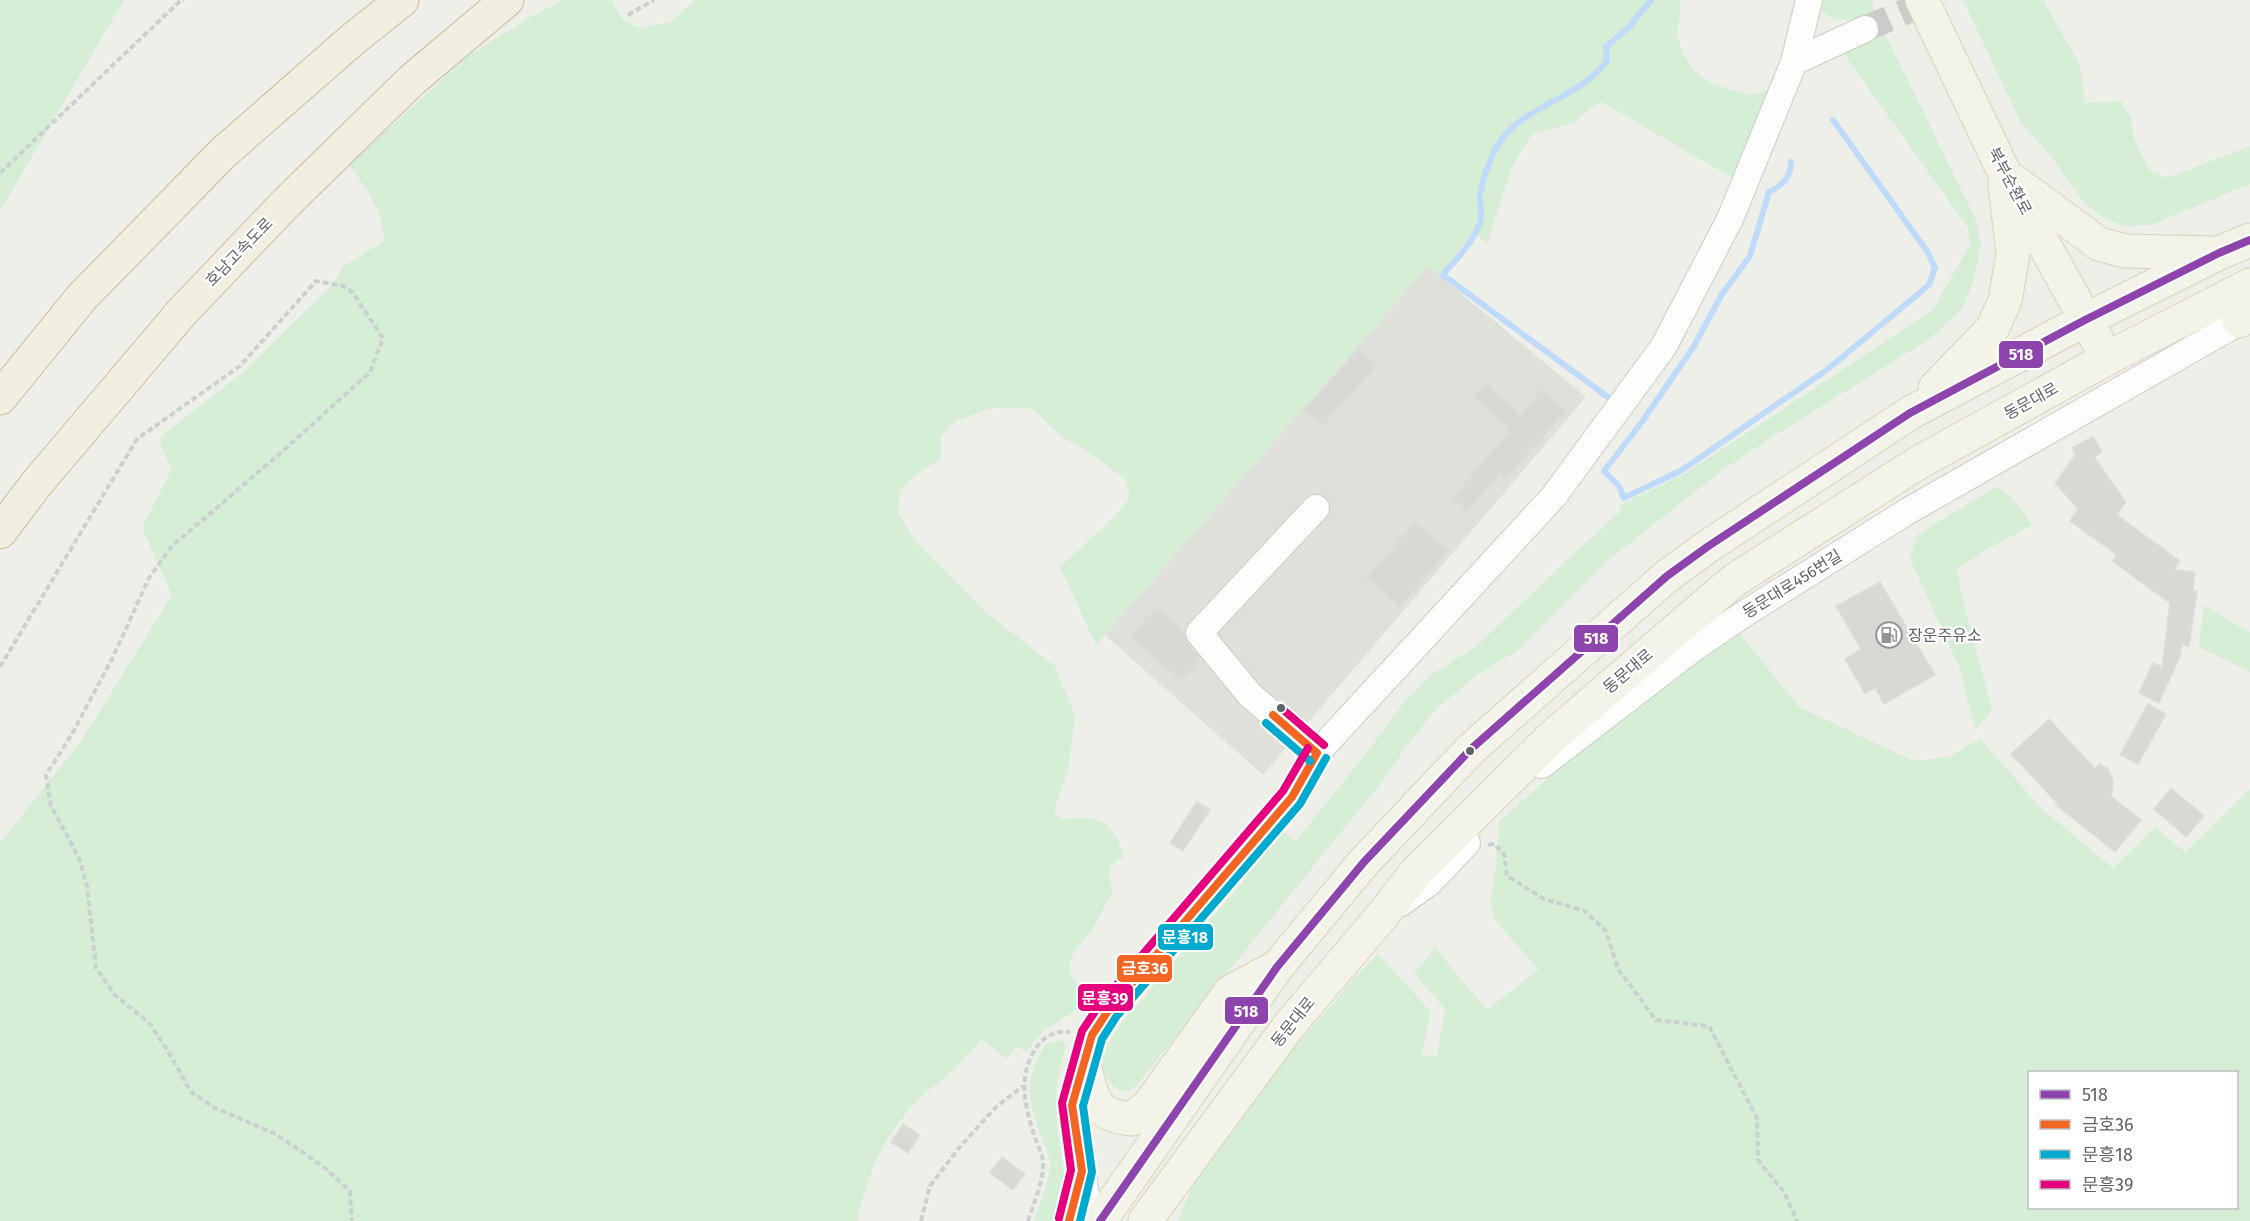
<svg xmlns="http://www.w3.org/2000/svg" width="2250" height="1221" font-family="'Fira Sans','Noto Sans KR',sans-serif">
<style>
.industrial{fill:#e0e0db}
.green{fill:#d6edd6;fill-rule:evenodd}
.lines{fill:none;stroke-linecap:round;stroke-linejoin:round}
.stream{stroke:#bfdbf9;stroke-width:6}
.building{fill:#d8d8d5;stroke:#deded9;stroke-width:1.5}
.minor-tunnel{stroke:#cbccca;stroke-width:26;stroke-dasharray:26 13;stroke-linecap:butt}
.minor-casing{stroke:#cbcccb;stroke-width:28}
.major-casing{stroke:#d8d2b6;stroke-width:35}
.highway-casing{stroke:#c8bd96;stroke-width:35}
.path{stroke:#cbd1ce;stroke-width:4;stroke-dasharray:6 3;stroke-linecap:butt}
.minor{stroke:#fdfdfc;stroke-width:26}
.major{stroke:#f4f3e9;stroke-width:33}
.highway{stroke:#f1eee2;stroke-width:33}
.bus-1-casing{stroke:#fff;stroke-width:12}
.bus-2-casing{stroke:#fff;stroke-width:12}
.bus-3-casing{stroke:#fff;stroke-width:12}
.bus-4-casing{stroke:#fff;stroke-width:12}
.bus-1{stroke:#8e44ad;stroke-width:8}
.bus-2{stroke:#f26522;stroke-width:8}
.bus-3{stroke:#00a9ce;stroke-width:8}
.bus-4{stroke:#e5007d;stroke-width:8}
.bus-dot{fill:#5e6269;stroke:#fff;stroke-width:2}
.labels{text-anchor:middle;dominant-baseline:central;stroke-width:4.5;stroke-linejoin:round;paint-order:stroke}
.street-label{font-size:16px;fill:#5e6269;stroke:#fff}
.poi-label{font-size:16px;fill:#5e6269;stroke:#fff;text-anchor:start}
.line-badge{stroke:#fff;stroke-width:2}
.badge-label{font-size:16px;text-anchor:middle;font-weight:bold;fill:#fff}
</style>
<rect width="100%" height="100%" fill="#efefea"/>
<path class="industrial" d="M1428 266 1586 397 1263 775 1105 635Z"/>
<path class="green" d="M0 0H124L0 211Z
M564 0H611L623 20 640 28 670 22 695 0H1681L1677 36 1683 54 1693 69 1710 83 1749 95 1771 90 1736 180 1600 101 1573 123 1532 134 1512 167 1487 243 1473 232 1440 276 1428 266 1096 645 1060 567 1117 514 1130 497 1125 479 1084 449 1064 439 1033 409 1007 407 988 409 956 421 941 436V459L912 477 900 491 898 513 915 541 984 611 1055 666 1075 716 1068 771 1054 810 1061 819C1100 816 1112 818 1124 857L1111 865 1109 877 1113 893C1106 902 1102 911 1097 921 1089 936 1067 953 1070 970 1072 983 1085 991 1094 999L1044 1030 1026 1052 1017 1046 1007 1059 981 1039C972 1049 963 1060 953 1070 942 1080 929 1089 918 1100 884 1135 867 1174 857 1221H0V843L82 740 172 595 142 528 171 471 159 438 242 373 330 287 344 266 384 241C384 210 365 187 348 163L387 130 468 56 529 18Z
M1818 0H1871L1883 30 1975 218 1981 243 1974 280 1962 309 1929 339 1766 441 1720 472 1612 557 1520 649 1478 674 1436 709 1405 748 1388 774 1135 1087 1123 1092C1090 1075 1104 1050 1119 1026L1231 896 1282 830 1295 842 1368 751 1405 701 1434 673 1478 645 1572 555 1619 513 1621 505 1686 473 1933 310 1970 244 1968 228 1842 51 1864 17C1843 21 1826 25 1818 0Z
M1963 0H2043L2080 65 2085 103 2121 101 2131 119 2133 136 2149 170 2167 178 2250 146V184L2151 225 2124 226 2103 217 2086 205 2051 156 2021 123Z
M1997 486 2014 500 2032 525 1984 551 1957 569 1962 596 1992 710 1976 730 1969 707 1960 669 1910 559 1917 535Z
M2204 605 2250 633V672L2199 647Z
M1737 630 1799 707 1914 761 1949 757 1980 739 2042 809 2113 868 2155 827 2185 852 2250 789V1221H1178L1191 1189 1210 1154 1244 1106 1359 973 1378 954 1431 1012 1421 1055 1437 1056 1445 1009 1414 974 1435 948 1487 1010 1539 969 1495 921 1490 902 1496 867 1499 822 1557 770ZM2030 1072H2236V1208H2030Z
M1062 1040 1066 1047 1057 1081 1056 1114 1065 1182 1057 1221H1034C1039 1205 1050 1180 1050 1163 1049 1154 1044 1144 1041 1136 1028 1099 1023 1078 1046 1044Z"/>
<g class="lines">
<path class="stream" d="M1791 162C1790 179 1784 184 1769 192L1750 256 1722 294 1694 346 1642 422 1604 471 1619 486 1624 498 1682 470 1828 369 1929 285 1935 268 1927 251 1833 120
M1613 401 1443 275C1456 259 1477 239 1481 218 1482 211 1479 203 1480 195 1482 180 1492 152 1501 140 1528 104 1578 99 1607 61L1606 47 1629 27 1651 0"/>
</g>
<path class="building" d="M1358 349 1377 365 1323 426 1304 410Z
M1486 383 1520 414 1542 389 1567 410 1506 478 1500 473 1467 511 1452 498 1508 432 1506 430 1508 428 1473 397Z
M2093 436 2102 452 2094 457 2126 502 2117 515 2180 561 2174 570 2195 572 2193 591H2197L2189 646 2182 645 2180 656 2159 703 2139 693 2153 663 2162 667 2170 603 2112 561 2117 555 2070 521 2078 509 2055 483 2076 454 2072 448Z
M1415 522 1449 551 1400 607 1366 578Z
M1880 582 1935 675 1884 704 1875 688 1865 694 1845 659 1861 649 1836 606Z
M1156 607 1184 632 1187 642 1201 659 1181 681 1130 636Z
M2148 704 2166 714 2138 764 2120 755Z
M2049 719 2095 769 2100 764 2108 769 2113 781 2111 796 2141 820 2115 852 2056 805 2058 804 2011 754Z
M2171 788 2204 816 2186 837 2154 809Z
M1197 801 1210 810 1183 851 1170 843Z
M903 1124 920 1135 908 1153 891 1142Z
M1002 1157 1025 1174 1013 1190 990 1173Z"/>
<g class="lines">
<path class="minor-tunnel" d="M1865 29 1932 0"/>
<g class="minor-casing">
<path id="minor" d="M1794 62 1865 29
M1316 508 1199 633 1250 695 1317 753
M1542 765 1694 648 1741 616 1908 511 2250 316
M1401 903 1429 883 1467 843
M1069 1221 1080 1183
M1090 1221 1072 1105 1092 1035 1108 1011 1292 797 1317 753 1554 496 1664 346 1730 219 1794 62 1809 0"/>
</g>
<g class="major-casing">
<path id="major" d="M1922 0 2005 174 2097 340
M2014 181 2099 244 2125 251 2214 253
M2239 321 2250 314
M1935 388 1992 329 2005 301 2013 254 2005 185
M1084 1065C1093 1098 1092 1115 1132 1119L1149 1105 1230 992 1273 969
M1100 1221 1277 967 1364 862 1471 749 1667 576 1707 547 1910 413 2085 320 2219 253 2250 240
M1145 1221 1291 1023 1381 917 1417 871 1554 735 1718 594 1736 579 1918 463 2108 358 2250 285"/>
</g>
<g class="highway-casing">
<path id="highway" d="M0 398 82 297 223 153 352 40 402 0
M0 532 37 483 182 312 287 202 412 80 507 0"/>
</g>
<path class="path" d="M628 15 654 0
M0 173 180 1 184 0
M0 667 137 439 240 366 316 281 343 286 352 292 383 338 370 372 283 451 172 546 149 578 113 657 72 734 46 775 51 806 79 858 87 886 96 968 115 995 149 1023 168 1051 191 1092 213 1107 276 1134 325 1168 350 1191 352 1221
M1488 845 1494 844 1504 854 1507 876 1544 899 1585 911 1606 931 1618 969 1656 1020 1709 1026 1757 1118 1758 1160 1784 1192 1797 1221
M921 1221 930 1186 959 1148 996 1107 1023 1086
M1028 1221C1033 1205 1044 1180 1043 1163 1043 1156 1039 1148 1036 1141 1026 1110 1016 1078 1036 1048 1044 1036 1056 1030 1070 1032"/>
<use href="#minor" class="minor"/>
<use href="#major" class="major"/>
<use href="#highway" class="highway"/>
<g class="bus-1-casing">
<path id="bus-1" d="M1100 1221 1277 967 1364 862 1471 749 1667 576 1707 547 1910 413 2085 320 2219 253 2250 240"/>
</g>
<g class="bus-2-casing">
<path id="bus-2" d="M1273 715 1317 753
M1069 1221 1082 1171 1072 1105 1092 1035 1108 1011 1292 797 1317 753"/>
</g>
<g class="bus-3-casing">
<path id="bus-3" d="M1266 723 1310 761
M1080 1221 1092 1172 1083 1106 1102 1039 1116 1017 1300 804 1326 758"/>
</g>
<g class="bus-4-casing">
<path id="bus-4" d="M1280 707 1324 745
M1059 1218 1071 1170 1062 1103 1082 1031 1100 1004 1283 791 1308 748"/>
</g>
<use href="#bus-1" class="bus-1"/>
<use href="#bus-2" class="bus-2"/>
<use href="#bus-3" class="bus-3"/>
<use href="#bus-4" class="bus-4"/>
</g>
<defs>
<g id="fuel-ring" transform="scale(1.35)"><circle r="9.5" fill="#fff" stroke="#919396" stroke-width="1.5"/><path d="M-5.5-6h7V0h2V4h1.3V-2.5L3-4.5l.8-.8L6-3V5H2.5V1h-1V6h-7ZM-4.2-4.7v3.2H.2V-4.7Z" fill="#919396"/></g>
</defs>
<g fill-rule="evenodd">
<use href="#fuel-ring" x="1889" y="635"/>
</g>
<g class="bus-dot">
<circle cx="1281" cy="708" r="5"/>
<circle cx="1470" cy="751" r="5"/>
</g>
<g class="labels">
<g class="street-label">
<text transform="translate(2010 181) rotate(62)">북부순환로</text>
<text transform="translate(239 252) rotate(-46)">호남고속도로</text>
<text transform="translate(2031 401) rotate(-29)">동문대로</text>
<text transform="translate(1792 584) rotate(-32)">동문대로456번길</text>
<text transform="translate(1628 671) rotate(-40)">동문대로</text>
<text transform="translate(1293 1022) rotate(-51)">동문대로</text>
</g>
<g class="poi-label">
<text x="1908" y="635">장운주유소</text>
</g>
</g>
<g class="line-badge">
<rect x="1998" y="340" width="46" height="29" rx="6" fill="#8e44ad"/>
<rect x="1573" y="624" width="46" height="29" rx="6" fill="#8e44ad"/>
<rect x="1157" y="923" width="57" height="28" rx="6" fill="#00a9ce"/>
<rect x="1116" y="954" width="57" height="29" rx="6" fill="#f26522"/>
<rect x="1077" y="983" width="57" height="29" rx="6" fill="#e5007d"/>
<rect x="1224" y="996" width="45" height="29" rx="6" fill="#8e44ad"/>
</g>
<g class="badge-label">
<text x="2021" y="360">518</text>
<text x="1596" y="644">518</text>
<text x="1185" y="943">문흥18</text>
<text x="1145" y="974">금호36</text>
<text x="1105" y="1004">문흥39</text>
<text x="1246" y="1017">518</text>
</g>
<rect x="2028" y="1071" width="210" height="138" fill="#ffffff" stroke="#bfc0c3" stroke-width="1.5"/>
<rect x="2040" y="1090" width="30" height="9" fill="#8e44ad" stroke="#bfc0c3" stroke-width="1.5"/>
<text x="2082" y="1101" font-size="18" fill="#5e6269">518</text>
<rect x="2040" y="1120" width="30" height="9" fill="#f26522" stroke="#bfc0c3" stroke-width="1.5"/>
<text x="2082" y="1131" font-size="18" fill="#5e6269">금호36</text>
<rect x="2040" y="1150" width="30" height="9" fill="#00a9ce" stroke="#bfc0c3" stroke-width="1.5"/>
<text x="2082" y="1161" font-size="18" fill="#5e6269">문흥18</text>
<rect x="2040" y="1180" width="30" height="9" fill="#e5007d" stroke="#bfc0c3" stroke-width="1.5"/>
<text x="2082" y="1191" font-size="18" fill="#5e6269">문흥39</text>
</svg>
